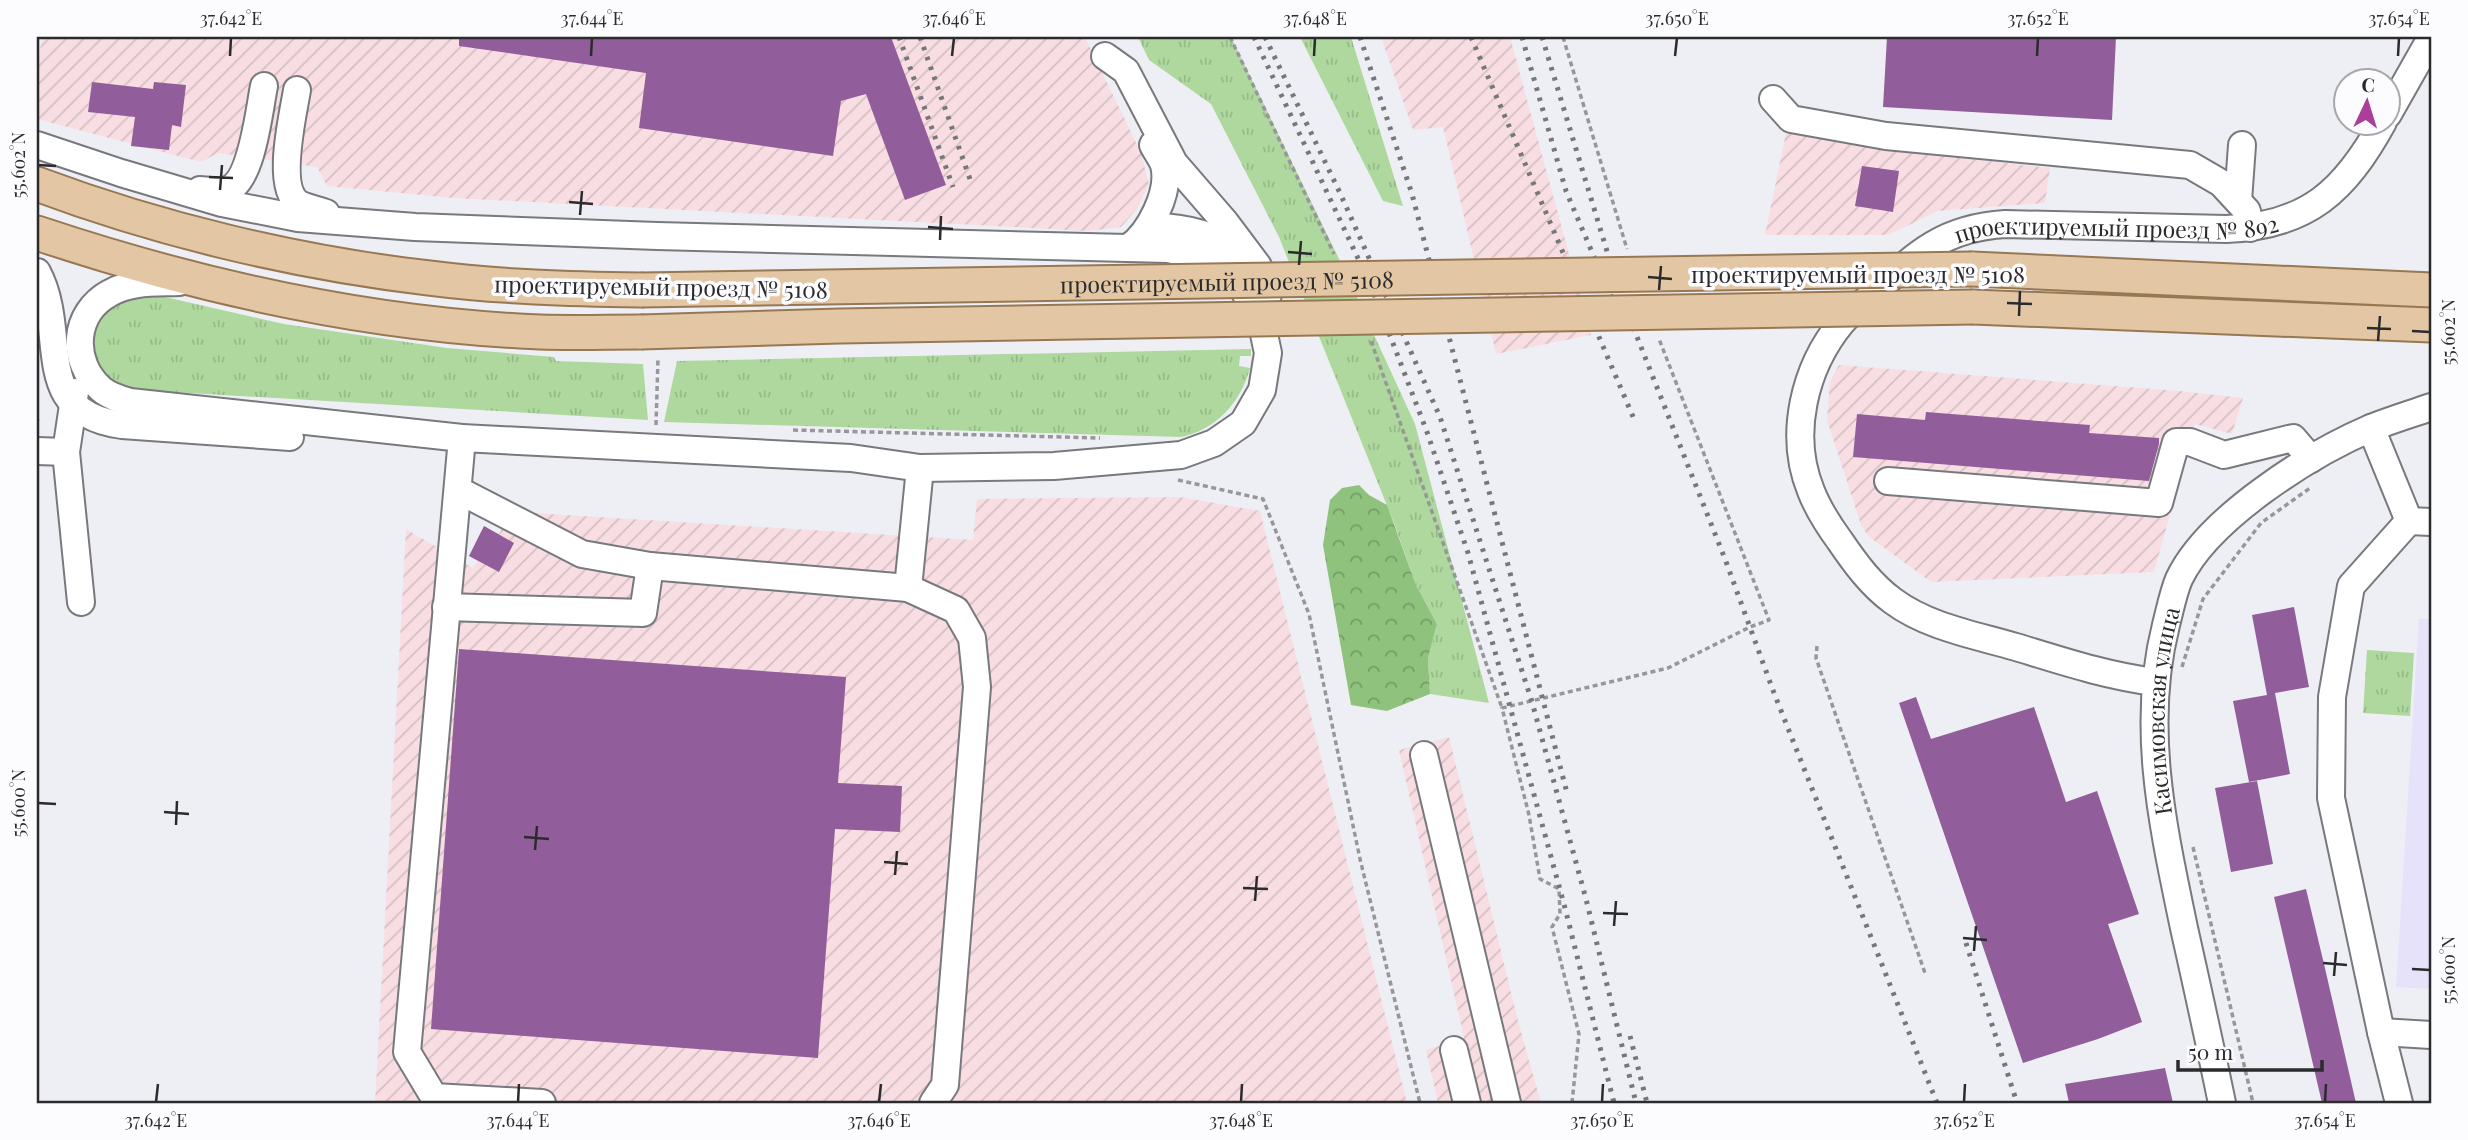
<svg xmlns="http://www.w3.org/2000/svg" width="2468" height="1140" font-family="'Playfair Display',serif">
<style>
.industrial{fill:url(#industrial-furrows)}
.education{fill:#e5e2f9}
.grass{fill:url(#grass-tufts)}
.forest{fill:url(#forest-crowns)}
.building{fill:#925d9b}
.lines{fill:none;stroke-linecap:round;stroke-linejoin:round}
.minor-casing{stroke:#78797e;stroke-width:30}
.major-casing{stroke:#977853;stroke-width:37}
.path{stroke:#97979b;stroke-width:3.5;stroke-dasharray:5 3.5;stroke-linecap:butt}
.minor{stroke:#fff;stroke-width:26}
.major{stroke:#e3c7a4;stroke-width:33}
.rail{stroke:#76777a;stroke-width:5;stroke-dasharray:3.5 7;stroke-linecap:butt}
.major-bridge-casing{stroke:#977853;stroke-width:37;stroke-linecap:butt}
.major-bridge{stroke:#e3c7a4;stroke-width:33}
.ticks{fill:none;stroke:#2b2b2d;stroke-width:2.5}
.labels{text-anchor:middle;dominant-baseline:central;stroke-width:7;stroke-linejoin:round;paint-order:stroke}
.street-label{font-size:23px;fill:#2b2b2d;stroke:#fcfcff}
.neatline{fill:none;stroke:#2b2b2d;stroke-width:2.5}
.ticks-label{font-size:18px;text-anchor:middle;fill:#2b2b2d}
</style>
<defs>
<pattern id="industrial-furrows" width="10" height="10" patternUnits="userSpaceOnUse" patternTransform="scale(1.75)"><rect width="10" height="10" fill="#f8dee2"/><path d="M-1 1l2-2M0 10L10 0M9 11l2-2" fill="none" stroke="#d5bfc2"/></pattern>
<pattern id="grass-tufts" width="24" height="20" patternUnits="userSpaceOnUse" patternTransform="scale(1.75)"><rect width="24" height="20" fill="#aed89e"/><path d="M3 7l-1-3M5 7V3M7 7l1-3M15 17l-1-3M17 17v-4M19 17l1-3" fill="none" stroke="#96ba88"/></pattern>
<pattern id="forest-crowns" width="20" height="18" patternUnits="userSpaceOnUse" patternTransform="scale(1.75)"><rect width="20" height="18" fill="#8fc27c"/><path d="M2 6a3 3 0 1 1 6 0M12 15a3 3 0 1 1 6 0" fill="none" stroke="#759e66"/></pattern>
</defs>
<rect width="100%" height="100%" fill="#eeeff4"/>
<path class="industrial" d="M42 37H1085L1141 153 1149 184 1137 209 1121 227 1089 231 453 198 327 186 317 167 218 153 201 162 37 119V71Z
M1381 37H1510L1591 335 1496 354 1443 127 1413 130Z
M1786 133 1875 148 2050 168 2045 203 1938 211 1888 235H1765Z
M1839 365 2180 391 2243 398 2232 434 2195 424 2154 572 1931 582 1868 536 1861 525 1827 420 1830 381Z
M1180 497 1260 511 1407 1103H375L406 529 473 568 478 561 469 556 484 526 499 534 515 504 534 513 973 540 977 499Z
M1449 737 1518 1021 1541 1103H1438L1426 1050 1464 1038 1399 750Z"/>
<path class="education" d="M2419 619H2431V989L2396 987Z"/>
<path class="grass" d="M1138 37H1231L1341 263 1415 424 1489 703 1430 694 1428 658 1437 624 1416 585 1394 523 1279 237 1211 104 1149 60Z
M1300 37H1351L1403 206 1383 201Z
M143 292 284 324 447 348 554 357 556 361 643 364 648 420 139 390 122 392 95 370 88 327 95 312Z
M1251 349V356H1240L1239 366 1250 368C1241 402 1216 430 1181 437L664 422 677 361Z
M2367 650 2414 653 2410 716 2363 713Z"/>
<path class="forest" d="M1359 485 1369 495 1387 505 1416 585 1437 624 1428 658 1430 694 1387 711 1351 705 1323 545 1330 500 1342 488Z"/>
<path class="building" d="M459 37H891L946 185 905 200 866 94 841 101 833 156 639 128 646 73 459 46Z
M1887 37H2116L2112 120 1883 107Z
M92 82 153 89 154 82 186 85 181 127 172 125 169 150 131 146 135 117 88 112Z
M1862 166 1899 171 1893 212 1855 206Z
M1926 412 2090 425 2089 433 2159 438V444L2149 481 1853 457 1857 414 1925 420Z
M484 526 514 543 499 572 469 556Z
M2294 607 2309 687 2275 693 2290 774 2249 782 2233 701 2267 695 2252 615Z
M459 649 846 677 838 783 902 786 900 832 835 829 818 1058 431 1029Z
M1916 697 1931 739 2034 707 2066 802 2097 791 2139 914 2108 924 2142 1022 2098 1039 2023 1063 1899 703Z
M2257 781 2273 864 2231 872 2215 788Z
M2306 889 2324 964 2356 1103H2322L2274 897Z
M2165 1068 2173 1103H2069L2065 1084Z"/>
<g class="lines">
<g class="minor-casing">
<g id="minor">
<path d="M1105 56 1126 71 1174 163 1225 222 1258 266 1268 295"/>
<path d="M297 90C293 115 275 188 299 204 307 208 318 210 326 213"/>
<path d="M1773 99 1791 119 1886 136 2190 165 2221 183 2247 211 2250 228"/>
<path d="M2388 114 2431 38"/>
<path d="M37 145 121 173 222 203 298 218 415 227 657 236 1168 249 1187 253 1216 266 1243 289 1261 320 1268 353 1262 390 1243 423 1214 443 1181 455 1054 466 920 468 851 458 462 438 130 402C120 399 109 396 101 389 70 361 73 313 110 293 131 281 155 283 179 282"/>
<path d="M200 190C207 190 219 193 227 190 252 182 259 111 264 86"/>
<path d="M2238 201 2242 145"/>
<path d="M1151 226C1190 228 1214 234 1246 257"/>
<path d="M1128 248C1149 234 1171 192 1164 165 1162 159 1156 151 1153 145"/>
<path d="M37 272C70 333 28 412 122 425L290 437"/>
<path d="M75 392 66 452 81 602"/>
<path d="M2371 428 2409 521 2431 522"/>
<path d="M462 438 407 1052 434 1097 542 1103"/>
<path d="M37 451 66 452"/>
<path d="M1888 481 2159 503 2176 442H2190L2224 455 2293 438 2311 459"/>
<path d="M458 490 582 554 650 566 908 588 956 610 972 638 977 687 945 1085 933 1103"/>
<path d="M908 588 920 468"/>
<path d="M446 607 643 613 650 566"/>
<path id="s1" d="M2155 682C2107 676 2062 661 2016 647 1975 635 1928 627 1893 601 1871 585 1855 563 1840 541 1829 526 1818 509 1811 491 1788 435 1804 368 1842 322 1850 313 1861 305 1870 297 1914 256 1941 228 2005 224L2226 229C2308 226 2345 191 2383 122"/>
<path d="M1424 755 1507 1103"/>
<path d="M2381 1032 2431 1035"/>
<path d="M1454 1050 1467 1103"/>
<path id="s2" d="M2222 1103C2210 1045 2197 986 2184 928 2163 827 2140 727 2166 625 2170 610 2173 593 2179 579 2208 518 2310 454 2371 428 2391 420 2411 414 2431 407"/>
<path d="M2399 1103 2381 1032 2331 798 2332 697 2351 586 2409 521"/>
</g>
</g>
<g class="major-casing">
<path id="major" d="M37 184C160 230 298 263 429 278 500 287 570 289 641 290
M37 233C199 287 369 325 540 332 574 333 608 332 641 332
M1972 269 2431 290
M1973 307 2431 325"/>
</g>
<path class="path" d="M1230 37 1334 254
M1563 37 1627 249
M1371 341 1502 708
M37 420 39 419
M656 425 658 358
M793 430 1100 438
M1178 480 1263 499 1309 614 1360 859 1420 1103
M1817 646 1816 658 1926 976
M2182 667 2203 599 2261 523 2310 488
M2193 847 2253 1103
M1572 1103 1579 1034 1552 927 1560 914 1559 889 1540 879 1529 815 1502 708 1668 668 1750 627 1769 620 1659 339"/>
<use href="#minor" class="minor"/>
<use href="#major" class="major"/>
<path class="rail" d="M899 37 953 187
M920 37 971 182
M1254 37 1371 286 1427 432 1468 553 1565 908 1614 1103
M1265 37 1340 193 1440 417 1532 702 1586 899 1636 1103
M1360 37 1412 194 1567 793
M1471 37 1634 419
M1522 37 1566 191 1615 306
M1542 37 1620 294 1725 559 1774 693 1937 1103
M1966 943 2017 1103
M1630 1036 1647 1103"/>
<g class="major-bridge-casing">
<g id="major-bridge">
<path id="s3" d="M641 290 1972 269"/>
<path d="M641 332 840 326 1973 307"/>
</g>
</g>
<use href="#major-bridge" class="major-bridge"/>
</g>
<path class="ticks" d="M230 56 231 38M591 56 592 38M952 56 954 38M1314 56 1315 38M1675 56 1677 38M2037 56 2038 38M2398 56 2399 38M38 165 56 166M209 177 233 178M220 190 222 165M569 202 593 204M580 215 582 191M928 227 953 229M940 240 941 216M1288 252 1312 254M1299 265 1301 241M1648 277 1672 279M1659 290 1661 266M2007 303 2032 304M2019 316 2020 291M2367 328 2391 329M2412 331 2430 332M2378 341 2380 316M38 803 56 804M164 812 189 814M176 825 177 801M524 837 549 839M535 850 537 826M884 862 908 864M895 875 897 851M1243 888 1268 889M1255 901 1257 876M1603 913 1628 914M1614 926 1616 901M1963 938 1987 940M1974 951 1976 926M2323 963 2347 965M2412 969 2430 970M2334 976 2336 952M156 1102 158 1084M518 1102 519 1084M879 1102 881 1084M1241 1102 1242 1084M1602 1102 1603 1084M1964 1102 1965 1084M2325 1102 2326 1084"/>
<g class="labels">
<g class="street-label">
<text stroke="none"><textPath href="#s1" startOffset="900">проектируемый проезд № 892</textPath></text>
<text x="1858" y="273">проектируемый проезд № 5108</text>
<text stroke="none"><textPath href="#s3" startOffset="586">проектируемый проезд № 5108</textPath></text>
<text transform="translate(661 286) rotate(1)">проектируемый проезд № 5108</text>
<text stroke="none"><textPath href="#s2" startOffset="399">Касимовская улица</textPath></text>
</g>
</g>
<rect width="2468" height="1140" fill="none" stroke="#fcfcff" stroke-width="77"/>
<g transform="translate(2367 102) rotate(4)"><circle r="33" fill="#fcfcff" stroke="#a8a8ab" stroke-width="2"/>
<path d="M0-5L12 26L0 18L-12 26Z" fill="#ab3d9b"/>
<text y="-10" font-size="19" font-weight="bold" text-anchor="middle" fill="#2b2b2d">С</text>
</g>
<path d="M2178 1060v10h144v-10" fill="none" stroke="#2b2b2d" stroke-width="3.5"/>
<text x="2188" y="1060" font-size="21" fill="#2b2b2d" stroke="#fcfcff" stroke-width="5" paint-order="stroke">50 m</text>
<rect x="38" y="38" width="2392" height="1064" class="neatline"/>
<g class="ticks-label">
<text x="231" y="25">37.642°E</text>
<text x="592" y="25">37.644°E</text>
<text x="954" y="25">37.646°E</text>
<text x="1315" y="25">37.648°E</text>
<text x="1677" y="25">37.650°E</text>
<text x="2038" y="25">37.652°E</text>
<text x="2399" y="25">37.654°E</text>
<text transform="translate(19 165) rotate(-90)" y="6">55.602°N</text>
<text transform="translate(2449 332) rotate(-90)" y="6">55.602°N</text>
<text transform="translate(19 803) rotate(-90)" y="6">55.600°N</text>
<text transform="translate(2449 970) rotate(-90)" y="6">55.600°N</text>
<text x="156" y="1127">37.642°E</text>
<text x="518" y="1127">37.644°E</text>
<text x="879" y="1127">37.646°E</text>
<text x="1241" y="1127">37.648°E</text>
<text x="1602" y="1127">37.650°E</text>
<text x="1964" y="1127">37.652°E</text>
<text x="2325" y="1127">37.654°E</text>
</g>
</svg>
